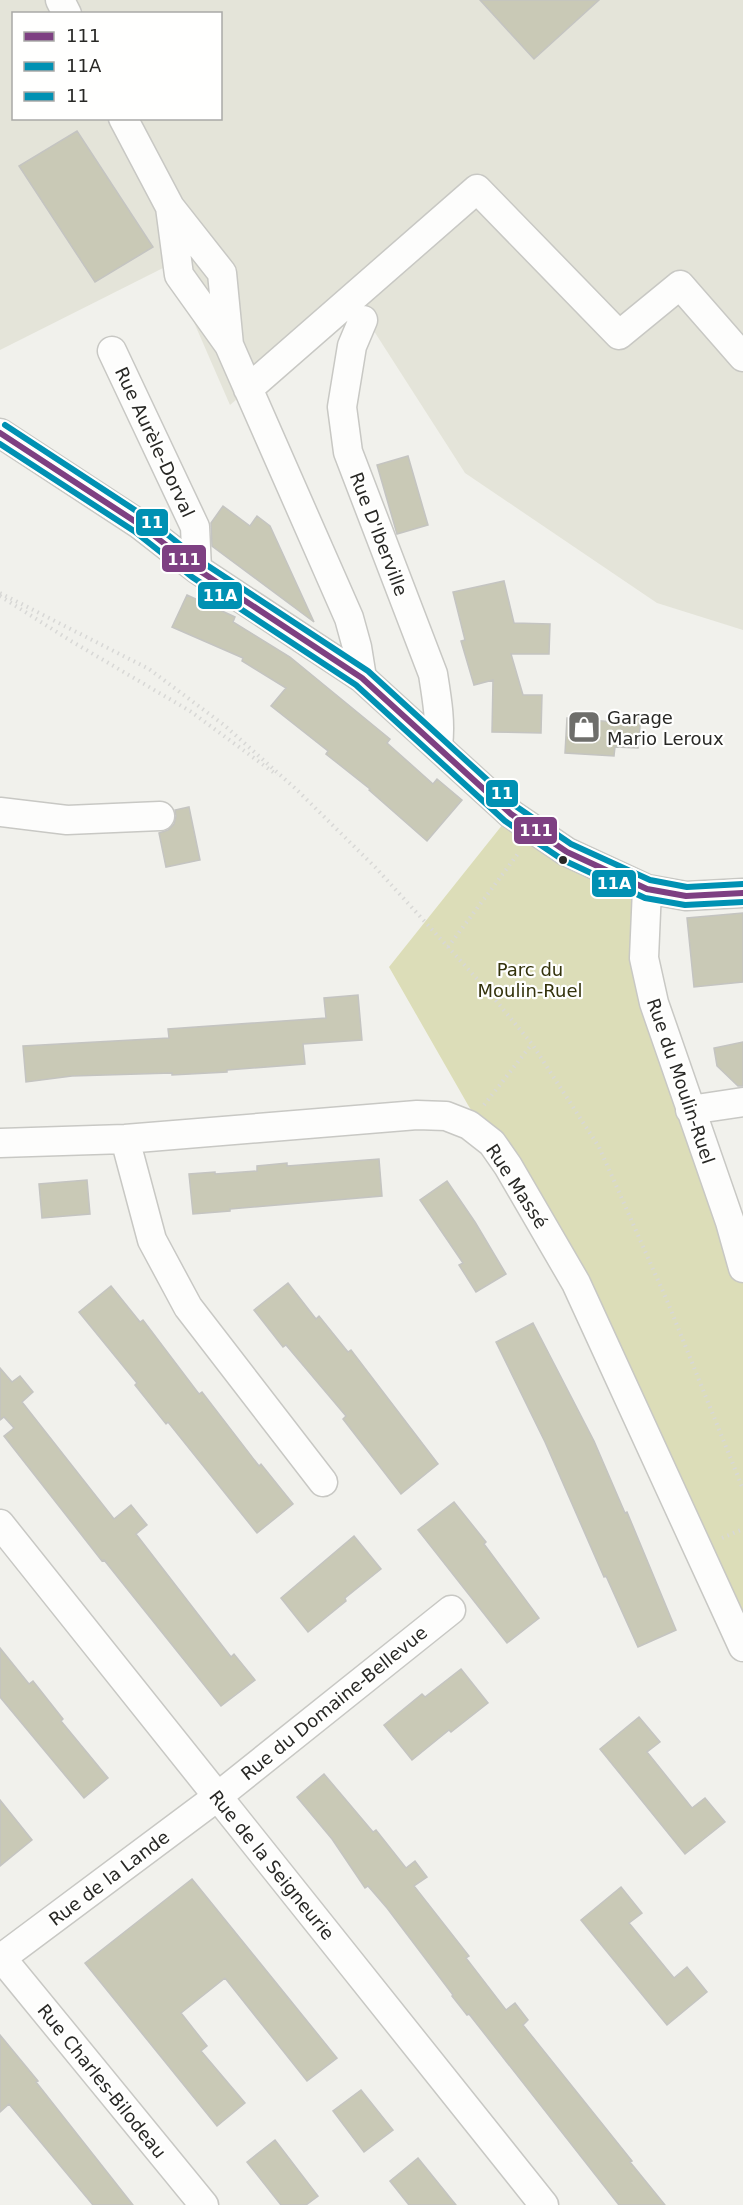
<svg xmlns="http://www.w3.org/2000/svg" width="743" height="2205" font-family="'DejaVu Sans',sans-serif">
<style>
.built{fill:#e4e4d9;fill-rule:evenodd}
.green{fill:#dcddb8}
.building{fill:#c9c9b6;stroke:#c4c4c1;stroke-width:1.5}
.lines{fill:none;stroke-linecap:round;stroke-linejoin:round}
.minor-casing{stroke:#c8c8c4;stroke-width:31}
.path{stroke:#d8d8d6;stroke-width:4;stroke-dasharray:1.5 4.5;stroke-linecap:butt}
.minor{stroke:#fdfdfc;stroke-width:28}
.bus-1-casing{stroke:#fffffe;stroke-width:10}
.bus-2-casing{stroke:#fffffe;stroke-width:10}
.bus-3-casing{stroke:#fffffe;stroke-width:10}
.bus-1{stroke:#7e4082;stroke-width:6}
.bus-2{stroke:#0091b3;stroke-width:6}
.bus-3{stroke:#0091b3;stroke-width:6}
.bus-dot{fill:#282825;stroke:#fffffe;stroke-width:2}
.labels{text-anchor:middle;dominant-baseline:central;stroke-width:4.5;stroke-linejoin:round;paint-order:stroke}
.street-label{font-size:18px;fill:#282825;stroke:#fffffe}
.poi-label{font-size:18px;fill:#282825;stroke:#fffffe;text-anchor:start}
.park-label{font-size:18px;fill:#34330c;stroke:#fffffe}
.line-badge{stroke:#fffffe;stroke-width:2}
.badge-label{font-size:16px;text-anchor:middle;font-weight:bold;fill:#fff}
</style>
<rect width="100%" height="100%" fill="#f1f1ec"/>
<path class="built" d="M0 0H743V630L657 603 465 473 356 303 339 312 230 405 169 265 0 350ZM14 14H220V118H14Z"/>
<path class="green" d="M511 814 647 889 644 925 743 1268V1647L492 1143 468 1105 389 967Z"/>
<path class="building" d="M480 0H599L534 59Z
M77 131 153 247 95 282 19 166Z
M408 456 428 525 397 534 377 465Z
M223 506 250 526 257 516 270 526 314 622 212 546 211 523Z
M504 581 514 623 550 624 549 654H511L523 695H542L541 733 492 732 493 680 474 685 461 641 465 640 453 592Z
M187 595 235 617 233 622 290 657 390 739 387 743 433 784 437 779 462 800 427 841 369 790 370 789 326 754 328 751 271 706 286 688 242 661 243 658 172 627Z
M614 715 641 716 638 748 615 747 614 756 565 753 567 718 614 722Z
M189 807 200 860 166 867 159 833 168 830 174 824 176 816 175 810Z
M743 913V982L694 987 687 918Z
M358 995 362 1040 303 1044 305 1064 227 1070V1072L172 1075V1073L72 1076 26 1082 23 1046 169 1038 168 1029 326 1018 324 998Z
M743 1042V1086H738L717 1066 714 1048Z
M379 1159 382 1196 230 1209V1211L193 1214 189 1174 215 1172V1174L257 1171V1166L287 1163V1166Z
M87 1180 90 1214 42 1218 39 1184Z
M447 1181 475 1222 506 1274 476 1292 459 1265 463 1263 420 1200Z
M288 1283 316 1319 319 1316 348 1352 351 1350 438 1464 401 1494 343 1419 346 1416 286 1345 283 1347 254 1310Z
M111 1286 140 1322 143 1320 199 1394 202 1392 259 1466 261 1464 293 1504 257 1533 168 1422 166 1424 135 1385 137 1383 79 1312Z
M533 1323 594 1441 625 1513 627 1512 676 1630 638 1647 606 1576 604 1577 545 1442 496 1342Z
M0 1368 12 1382 20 1376 33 1392 22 1402 114 1519 131 1505 147 1525 136 1534 231 1657 234 1654 255 1680 221 1706 104 1560 102 1561 4 1436 14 1428 4 1417 0 1420Z
M454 1502 486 1542 484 1544 539 1618 507 1643 418 1530Z
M354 1536 381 1569 345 1598 346 1601 308 1632 281 1598Z
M0 1648 29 1684 33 1681 63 1719 61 1721 108 1778 84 1798 0 1697Z
M461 1669 488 1703 451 1732 449 1730 412 1760 384 1725 422 1694 425 1697Z
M639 1717 660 1742 647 1752 692 1808 705 1798 725 1822 685 1854 600 1749Z
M324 1774 373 1832 376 1830 406 1868 415 1861 427 1877 414 1886 469 1956 466 1958 506 2010 515 2003 528 2020 523 2025 632 2161 630 2162 665 2205H619L469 2014 467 2015 452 1996 453 1995 387 1908 368 1886 365 1888 332 1839 297 1797Z
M0 1800 32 1840 0 1866Z
M192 1879 337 2058 307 2081 225 1978 181 2013 207 2046 201 2051 245 2103 217 2126 85 1963Z
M621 1887 642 1913 629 1923 674 1978 687 1967 707 1992 667 2025 581 1920Z
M0 2035 38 2081 36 2082 133 2205H93L9 2104 0 2112Z
M361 2090 393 2130 364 2152 333 2111Z
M275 2140 318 2196 306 2205H281L247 2162Z
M418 2158 456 2205H409L390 2181Z"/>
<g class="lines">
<g class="minor-casing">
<path id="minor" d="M60 0 67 14
M123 118 170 207
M363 320 352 346 342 407 348 452 433 674C437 699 441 722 438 746
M229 345 222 273 170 207 179 275 229 345 349 618 357 647 362 678
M112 351 195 527 197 569
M248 389 477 189 619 335 680 285 743 357
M0 433 139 524 197 569 362 678 511 814 567 852 647 889 686 896 743 893
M0 812 67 820 160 816
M647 889 644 958 654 1003 730 1222 743 1268
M690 1110 743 1102
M125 1139 152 1240 188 1307 323 1482
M0 1143 125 1139 417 1115 446 1116 469 1125 492 1143 508 1166 576 1283 743 1647
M0 1524 544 2205
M0 1956 204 2205
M0 1959 217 1797 451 1610"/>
</g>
<path class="path" d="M0 593 149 669 224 725 296 789 375 867 488 991 532 1044 599 1147 668 1303 743 1489
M0 596 71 641 190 711 277 775
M448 947 520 851
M484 1105 532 1044
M722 1538 743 1529"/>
<use href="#minor" class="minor"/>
<g class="bus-1-casing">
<path id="bus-1" d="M0 433 139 524 197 569 362 678 511 814 567 852 647 889 686 896 743 893"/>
</g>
<g class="bus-2-casing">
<path id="bus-2" d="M0 444 134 531 192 577 356 685 505 821 563 860 645 898 685 905 743 902"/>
</g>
<g class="bus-3-casing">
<path id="bus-3" d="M5 425 144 516 202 562 368 671 517 807 571 844 650 880 687 887 743 884"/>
</g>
<use href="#bus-1" class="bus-1"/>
<use href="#bus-2" class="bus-2"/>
<use href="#bus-3" class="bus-3"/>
</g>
<defs>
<g id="shop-square" transform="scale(1.725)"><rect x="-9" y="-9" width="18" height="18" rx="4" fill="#6e6e6b" stroke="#fffffe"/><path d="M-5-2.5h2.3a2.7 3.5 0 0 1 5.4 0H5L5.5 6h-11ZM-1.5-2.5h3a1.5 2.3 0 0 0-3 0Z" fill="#fff"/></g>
</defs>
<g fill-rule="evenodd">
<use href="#shop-square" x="584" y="727"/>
</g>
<circle class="bus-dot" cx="563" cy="860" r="5"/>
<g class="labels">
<g class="street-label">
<text transform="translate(155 442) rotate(65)">Rue Aurèle-Dorval</text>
<text transform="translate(379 534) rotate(69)">Rue D'Iberville</text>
<text transform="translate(681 1081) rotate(71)">Rue du Moulin-Ruel</text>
<text transform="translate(517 1186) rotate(57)">Rue Massé</text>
<text transform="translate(334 1703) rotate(-39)">Rue du Domaine-Bellevue</text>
<text transform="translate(272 1865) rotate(51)">Rue de la Seigneurie</text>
<text transform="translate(109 1878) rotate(-37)">Rue de la Lande</text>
<text transform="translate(102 2081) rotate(51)">Rue Charles-Bilodeau</text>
</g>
<g class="poi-label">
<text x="607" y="717">Garage<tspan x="607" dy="21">Mario Leroux</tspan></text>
</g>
<g class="park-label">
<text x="530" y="969">Parc du<tspan x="530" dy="21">Moulin-Ruel</tspan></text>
</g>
</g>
<g class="line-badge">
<rect x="135" y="508" width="34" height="29" rx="6" fill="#0091b3"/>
<rect x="161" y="544" width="46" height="29" rx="6" fill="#7e4082"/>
<rect x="197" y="581" width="46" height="29" rx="6" fill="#0091b3"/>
<rect x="485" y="779" width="34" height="29" rx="6" fill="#0091b3"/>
<rect x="513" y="816" width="45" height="29" rx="6" fill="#7e4082"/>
<rect x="591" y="869" width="46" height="29" rx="6" fill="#0091b3"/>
</g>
<g class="badge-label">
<text x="152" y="528">11</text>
<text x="184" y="565">111</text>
<text x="220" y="601">11A</text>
<text x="502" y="799">11</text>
<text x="536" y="836">111</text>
<text x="614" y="889">11A</text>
</g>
<rect x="12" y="12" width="210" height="108" fill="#fffffe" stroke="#a9a9a7" stroke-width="1.5"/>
<rect x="24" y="32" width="30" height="9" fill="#7e4082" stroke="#a9a9a7" stroke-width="1.5"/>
<text x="66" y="42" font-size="18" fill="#282825">111</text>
<rect x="24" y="62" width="30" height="9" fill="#0091b3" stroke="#a9a9a7" stroke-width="1.5"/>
<text x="66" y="72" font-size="18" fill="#282825">11A</text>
<rect x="24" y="92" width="30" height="9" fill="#0091b3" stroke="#a9a9a7" stroke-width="1.5"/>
<text x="66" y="102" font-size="18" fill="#282825">11</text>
</svg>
